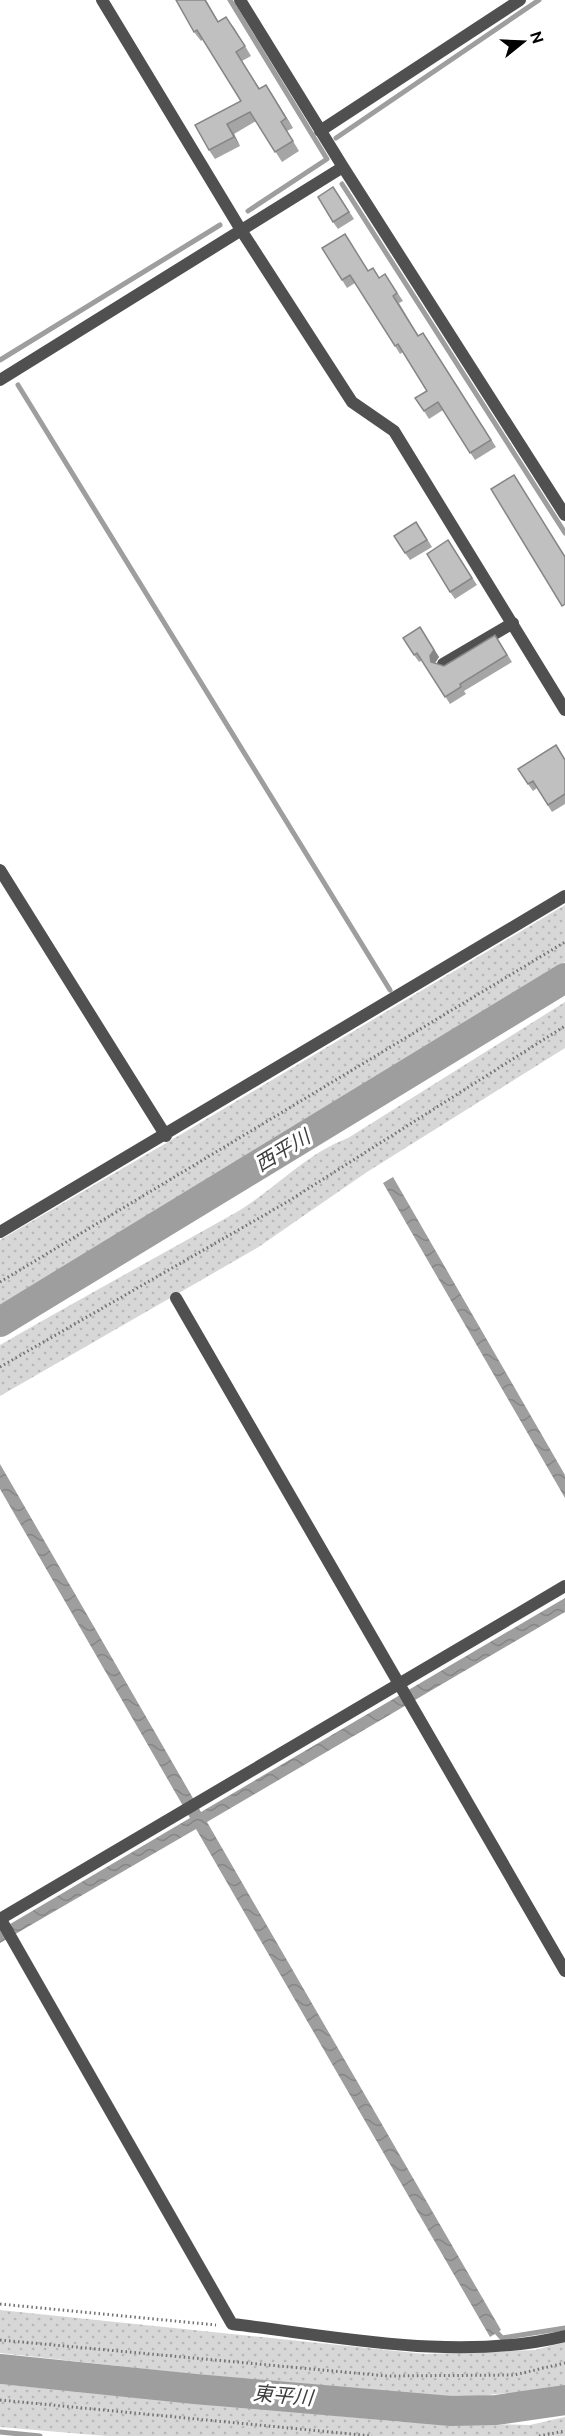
<svg xmlns="http://www.w3.org/2000/svg" width="565" height="2436" font-family="Ubuntu,'Noto Sans JP',sans-serif">
<style>
.grass{fill:url(#grass-dots)}
.water{fill:url(#water-waves)}
.lines{fill:none;stroke-linecap:round;stroke-linejoin:round}
.stream{stroke:#9e9e9e;stroke-width:5}
.river{stroke:#9e9e9e;stroke-width:30}
.path{stroke:#727272;stroke-width:3;stroke-dasharray:1.5 3;stroke-linecap:butt}
.minor{stroke:#505050;stroke-width:12}
.wall{fill:#a5a5a5}
.shaded-wall{fill:#868686}
.building{fill:#c0c0c0;stroke:#868686;stroke-width:1.5}
.labels{text-anchor:middle;dominant-baseline:central;stroke-width:6;stroke-linejoin:round;paint-order:stroke}
.water-label{font-size:20px;font-style:italic;fill:#3f3f3f;stroke:#fff}
</style>
<defs>
<pattern id="grass-dots" width="8" height="8" patternUnits="userSpaceOnUse" patternTransform="scale(1.5)"><rect width="8" height="8" fill="#d7d7d7"/><path d="M2 2h.1M6 6h.1" fill="none" stroke="#b7b7b7" stroke-width="1.8" stroke-linecap="round"/></pattern>
<pattern id="water-waves" width="16" height="10" patternUnits="userSpaceOnUse" patternTransform="scale(1.5)"><rect width="16" height="10" fill="#9e9e9e"/><path d="M0 5q4-4 8 0t8 0" fill="none" stroke="#868686"/></pattern>
</defs>
<rect width="100%" height="100%" fill="#fff"/>
<path class="grass" d="M565 905V962L135 1228 0 1305V1240L173 1139Z
M565 1002V1048L367 1172 257 1248 0 1396V1345C78 1300 157 1257 235 1213 276 1189 302 1156 348 1138Z
M0 2310 425 2354 535 2350 565 2342V2387L468 2397 384 2395 0 2353Z
M0 2384 402 2422 530 2425 565 2417V2436H106L0 2427Z"/>
<path class="water" d="M393 1177 565 1475V1498L383 1183Z
M0 1464 201 1812 565 1598V1612L207 1822 501 2330 490 2337 196 1829 0 1943V1930L190 1818 0 1489Z"/>
<g class="lines">
<path class="stream" d="M230 0 327 159 248 211
M336 138 539 0
M342 184 565 533
M0 360 220 225
M18 385 390 990
M492 2327 502 2338 565 2328
M0 2432 40 2436"/>
<path class="river" d="M0 1322 565 978
M0 2369 195 2389 451 2411 496 2410 565 2400"/>
<path class="path" d="M0 1282 565 942
M0 1367 287 1202 565 1026
M0 2304 216 2325
M0 2340 387 2376 514 2375 565 2363
M0 2400 372 2436
M539 2436 565 2431"/>
<path class="minor" d="M102 0 241 230 352 402 394 431 565 710
M240 0 343 167 565 515
M320 131 520 0
M0 380 343 167
M443 664 513 623
M0 870 166 1136
M0 1232 565 896
M176 1298 565 1971
M0 1918 232 2324C341 2337 458 2362 565 2336
M0 1919 565 1586"/>
</g>
<path class="wall" d="M176 0 218 22 233 26 251 56 242 61 260 89 266 85 272 94 293 128 287 131 299 151 282 162 256 121 234 134 240 146 215 159 209 150 241 101 203 39 201 41 194 32Z
M338 194 354 219 338 229 333 222Z
M345 234 368 271 379 278 385 274 403 301 399 303 418 335 428 340 496 447 475 460 443 410 429 419 424 411 427 391 403 352 400 354 395 346 355 283 347 288 342 280Z
M421 529 432 547 410 560 405 553Z
M448 540 477 585 455 599 450 592Z
M420 627 439 657 435 663 444 666 495 635 512 662 464 691 466 694 450 704 422 660 419 662 414 655Z
M556 745 565 759V804L552 812 537 788 533 791 528 784Z"/>
<path class="shaded-wall" d="M205 0H206L224 32 218 22Z
M266 85 272 94 293 128 286 118Z
M227 124 234 134 240 146 234 137Z
M420 627 439 657 435 663 431 662Z"/>
<path class="building" d="M176 0H205L218 22 226 17 245 46 236 52 259 89 266 85 286 118 281 122 293 141 275 152 250 112 227 124 234 137 209 150 195 125 241 101 197 30 194 32Z
M333 187 349 212 333 222 318 197Z
M345 234 368 271 373 268 379 278 385 274 397 293 393 296 418 336 423 333 491 440 470 453 438 402 424 411 415 398 427 391 398 344 395 346 350 275 342 280 322 248Z
M514 475 565 557V604L562 606 491 489Z
M416 522 427 540 405 553 394 536Z
M448 540 472 578 450 592 427 554Z
M420 627 434 650 430 656 431 662 444 666 495 635 507 655 460 684 461 687 445 697 417 653 414 655 403 638Z
M556 745 565 760V794L548 805 533 781 528 784 518 769Z"/>
<g class="labels">
<g class="water-label">
<text transform="translate(282 1150) rotate(-31)">西平川</text>
<text transform="translate(283 2395) rotate(5)">東平川</text>
</g>
</g>
<g transform="translate(523 42) rotate(72)" stroke="#ffffff" stroke-width="4.5" paint-order="stroke">
<path d="M0-4.5L10 22L0 15L-10 22Z" fill="#000000"/>
<text y="-9" font-size="16" font-weight="bold" text-anchor="middle" fill="#000000">N</text>
</g>
</svg>
